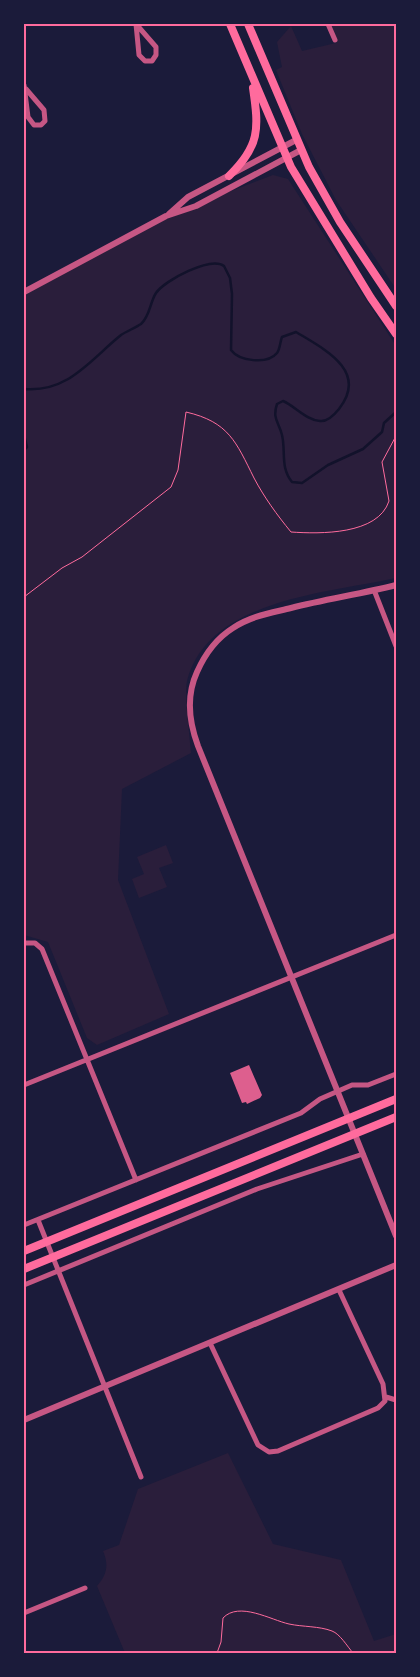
<svg xmlns="http://www.w3.org/2000/svg" width="420" height="1677" font-family="'Space Grotesk',sans-serif">
<style>
.green{fill:#2a1e3b}
.lines{fill:none;stroke-linecap:round;stroke-linejoin:round}
.stream{stroke:#12122b;stroke-width:2.5}
.building{fill:#dd5f8e}
.path{stroke:#ff6b9d;stroke-width:1}
.minor{stroke:#c65784;stroke-width:5}
.tertiary{stroke:#c65784;stroke-width:6}
.secondary{stroke:#ff6b9d;stroke-width:8}
.primary{stroke:#ff6b9d;stroke-width:8}
.neatline{fill:none;stroke:#ff6b9d;stroke-width:2}
</style>
<rect width="100%" height="100%" fill="#1b1b3a"/>
<path class="green" d="M328 24H396V289L336 200 302 134 276 70 282 67 277 42 291 26 302 51 336 43Z
M273 175 288 179 396 346V578C328 593 208 599 187 681 184 695 190 737 191 753L122 789 118 880 169 1014 97 1045 87 1038 48 942 24 935V292L166 216Z
M166 845 173 863 159 868 167 887 139 898 132 879 144 874 137 857Z
M228 1453 273 1544 341 1560 374 1641 396 1634V1653H125L97 1586C107 1575 109 1565 103 1551L119 1545 138 1489Z"/>
<g class="lines">
<path class="stream" d="M24 389C68 393 90 360 121 335 127 331 135 328 141 324 150 316 150 302 156 293 165 280 211 256 224 266L230 278 232 294 231 350C239 361 267 365 277 353 280 349 280 342 282 337L296 332C324 349 369 371 339 409 335 414 328 422 320 421 306 420 295 406 283 401L277 404C272 419 279 422 282 435 286 452 280 467 292 482L302 483 328 465 363 449 382 432 384 423 396 412
M24 435 27 447 24 450"/>
</g>
<path class="building" d="M249 1065 262 1095 260 1098 247 1104 246 1102 242 1103 230 1073Z"/>
<g class="lines">
<path class="path" d="M24 597 62 568 82 557 171 487 178 470 186 412C229 422 236 442 254 478 264 497 277 515 291 532 320 534 378 535 389 501L382 462 396 436
M217 1653 221 1642 223 1618C239 1601 271 1620 289 1624 303 1627 319 1626 332 1631 340 1634 347 1646 353 1653"/>
<path class="minor" d="M136 24 156 47V55L152 61H145L139 55Z
M328 24 335 40
M24 85 28 117 34 125H41L45 121 44 110 26 89
M374 590 396 646
M24 943H35L42 949 136 1180
M24 1085 396 935
M38 1220 141 1477
M24 1225 301 1113 320 1099 352 1085H368L396 1074
M24 1285 257 1189 363 1154
M210 1343 258 1445 269 1452 278 1451 378 1408 385 1401 383 1384 339 1290
M386 1397 396 1400
M24 1613 85 1588"/>
<path class="tertiary" d="M169 214 188 197 296 140
M24 292 166 216 196 206 301 150
M396 585C361 594 326 599 291 608 271 613 251 616 233 628 217 638 205 654 197 672 186 696 189 722 198 746L396 1236
M24 1420 396 1265"/>
<path class="secondary" d="M230 24 291 167 371 298 396 334
M248 24 309 167 340 222 396 306
M229 176C260 146 259 129 253 88"/>
<path class="primary" d="M24 1251 396 1099
M24 1269 396 1117"/>
</g>
<rect width="420" height="1677" fill="none" stroke="#1b1b3a" stroke-width="50"/>
<rect x="25" y="25" width="370" height="1627" class="neatline"/>
</svg>
